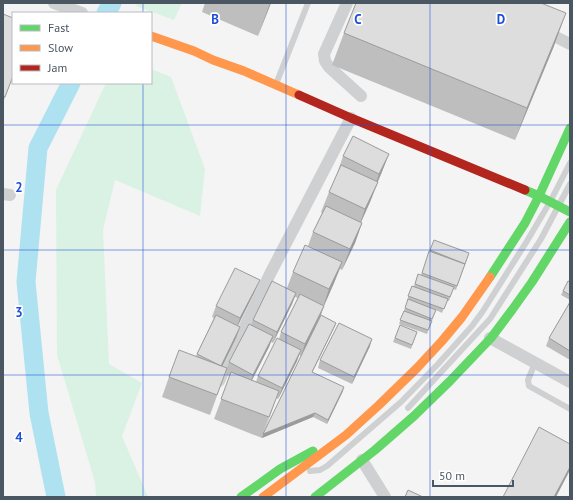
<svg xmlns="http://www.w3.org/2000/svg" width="573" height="500" font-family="'PT Sans',sans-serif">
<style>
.green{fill:#d9f2e3}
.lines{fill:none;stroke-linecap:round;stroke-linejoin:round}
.river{stroke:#aee2f0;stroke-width:19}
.lane{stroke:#ced0d2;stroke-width:6}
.street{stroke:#ced0d2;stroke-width:12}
.fast{stroke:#63d668;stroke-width:9}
.slow{stroke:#ff974d;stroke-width:9}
.jam{stroke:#b3261e;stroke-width:9}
.wall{fill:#bebebf;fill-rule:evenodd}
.shaded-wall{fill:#9b9b9b}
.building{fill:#ddddde;stroke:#9b9b9b}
.grid{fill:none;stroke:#1d4ed8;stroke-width:1;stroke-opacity:0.55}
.grid-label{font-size:13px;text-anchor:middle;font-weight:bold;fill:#1d4ed8;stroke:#fff;stroke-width:3.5;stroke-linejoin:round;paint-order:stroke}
</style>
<rect width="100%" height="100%" fill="#f4f4f4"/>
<path class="green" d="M138 3H182L174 20 136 6Z
M151 69 171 77 205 169 200 216 115 180 103 230 109 364 142 383 122 436 148 497H96L95 482 57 355 56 190 106 83H151Z"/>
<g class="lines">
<path class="river" d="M106 13 112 3
M56 497 39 413 26 282 38 148 71 83"/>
<path class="lane" d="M276 84 308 3
M535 363 528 380 529 386 570 409
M408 408 490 319 541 239 570 184
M310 471 320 470 327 466 401 402 438 364 472 326 483 311 527 241 550 202 570 163"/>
<path class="street" d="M54 3 82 13
M347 3 324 54 325 61 329 67 361 96
M542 30 570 44
M3 194 10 195
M490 338 570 382
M219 381 270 274 351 118
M362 460 385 497"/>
<path class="fast" d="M525 190 539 196 570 212
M490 277 525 223 539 196 570 128
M241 497 280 469 313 451
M315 497 375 450 414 416 450 381 491 338 512 310 532 282 570 222"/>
<path class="slow" d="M151 36 194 51 213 60 244 71 299 95
M263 497 346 435 379 405 417 368 442 341 462 317 490 277"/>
<path class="jam" d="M299 95 351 118 525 190"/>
</g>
<path class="wall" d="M205 3H271L258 36 202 12Z
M3 14 13 76 4 100H3Z
M344 33 554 46 515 140 332 65Z
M389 154 370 202 361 222 362 223 355 243 342 270 340 269 334 283 324 306 320 317 301 356 299 355 297 361 278 399 276 398 263 433 336 323 312 372 343 391 327 424 313 417 262 438 214 419 230 376 225 374 210 415 162 397 169 377 196 356 214 318 212 317 216 306 255 291 238 326 236 338 222 366 227 368 229 362 251 325 253 320 287 288 293 272 308 246 313 232 322 213 321 212 329 192 336 177 343 156ZM295 297 298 298 281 332 279 339 258 376 256 382 252 380 269 347 271 342 273 343 292 304Z
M434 240 469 253 456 290 453 289 449 301 447 300 442 313 436 310 427 334 399 324 408 300H407L412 286H414L418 274 421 275Z
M570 282V300L561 295 563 291Z
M570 302V360L546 346 549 338Z
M400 325 417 332 411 349 393 342Z
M370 346 352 384 318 368 320 360Z"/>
<path class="shaded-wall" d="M270 3H271L258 36Z
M566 13 554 46 515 140 527 108Z
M389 154 381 174 372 194 379 174Z
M378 182 370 202 358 229 365 209Z
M362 223 355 243 342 270 350 249Z
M342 262 334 283 322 310 329 289Z
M260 280 255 291 236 329 240 318Z
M296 293 292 304 273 343 277 332Z
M324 306 320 317 301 356 305 344Z
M336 323 335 326 311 375 312 372Z
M240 327 236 338 217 377 221 366Z
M273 336 269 347 249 386 253 375Z
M372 339 370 346 352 384 354 377Z
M301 350 297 361 278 399 282 388Z
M344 387 343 391 327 424 328 420Z
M279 391 263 434 315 413 313 417 262 438Z
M570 467V470L556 497H554Z"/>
<path class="building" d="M356 3H541L566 13 527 108 344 33Z
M3 14 13 18V76L5 97 3 96Z
M353 136 389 154 379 174 343 156Z
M341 165 378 182 365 209 329 192Z
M326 206 362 223 350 249 313 232Z
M434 240 469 253 465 264 430 250Z
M305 245 342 262 329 289 293 272Z
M429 251 465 264 457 286 422 273Z
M235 268 260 280 240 318 216 306Z
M418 274 454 287 450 297 415 284Z
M272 281 296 293 277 332 253 320Z
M568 281 570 282V295L563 291Z
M412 286 448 299 444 309 408 296Z
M300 294 324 306 305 344 281 332Z
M408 299 436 310 432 319 405 308Z
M570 302V351L549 338Z
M404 311 432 321 428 330 400 320Z
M216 315 240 327 221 366 197 354Z
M321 315 336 323 312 372 344 387 328 420 315 413 263 434Z
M339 323 372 339 354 377 320 360Z
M249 324 273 336 253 375 229 362Z
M400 325 417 332 412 345 395 338Z
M277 338 301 350 282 388 258 376Z
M179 350 227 368 217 395 169 377Z
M231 372 279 391 269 417 221 399Z
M539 427 570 444V467L554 497H503Z
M408 490 423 497H405Z"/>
<path class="grid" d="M143 3V13M286 3V497M430 3V497M143 83V497M3 125H570M3 250H570M3 375H570"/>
<g class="grid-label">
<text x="215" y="24">B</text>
<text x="358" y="24">C</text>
<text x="501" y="24">D</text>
<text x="19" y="192">2</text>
<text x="19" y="317">3</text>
<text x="19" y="442">4</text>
</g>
<rect width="573" height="500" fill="none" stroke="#4a5661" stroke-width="8"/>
<rect x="12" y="12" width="140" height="72" fill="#ffffff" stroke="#b7bbc0"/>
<rect x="20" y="25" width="20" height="6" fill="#63d668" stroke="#b7bbc0"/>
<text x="48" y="32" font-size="12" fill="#4a5661">Fast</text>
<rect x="20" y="45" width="20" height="6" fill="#ff974d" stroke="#b7bbc0"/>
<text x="48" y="52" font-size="12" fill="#4a5661">Slow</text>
<rect x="20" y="65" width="20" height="6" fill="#b3261e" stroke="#b7bbc0"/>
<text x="48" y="72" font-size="12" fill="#4a5661">Jam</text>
<path d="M433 480v6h80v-6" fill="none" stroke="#4a5661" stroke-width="2"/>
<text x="439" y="480" font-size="12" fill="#4a5661" stroke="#ffffff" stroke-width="3" paint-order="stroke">50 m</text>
</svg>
